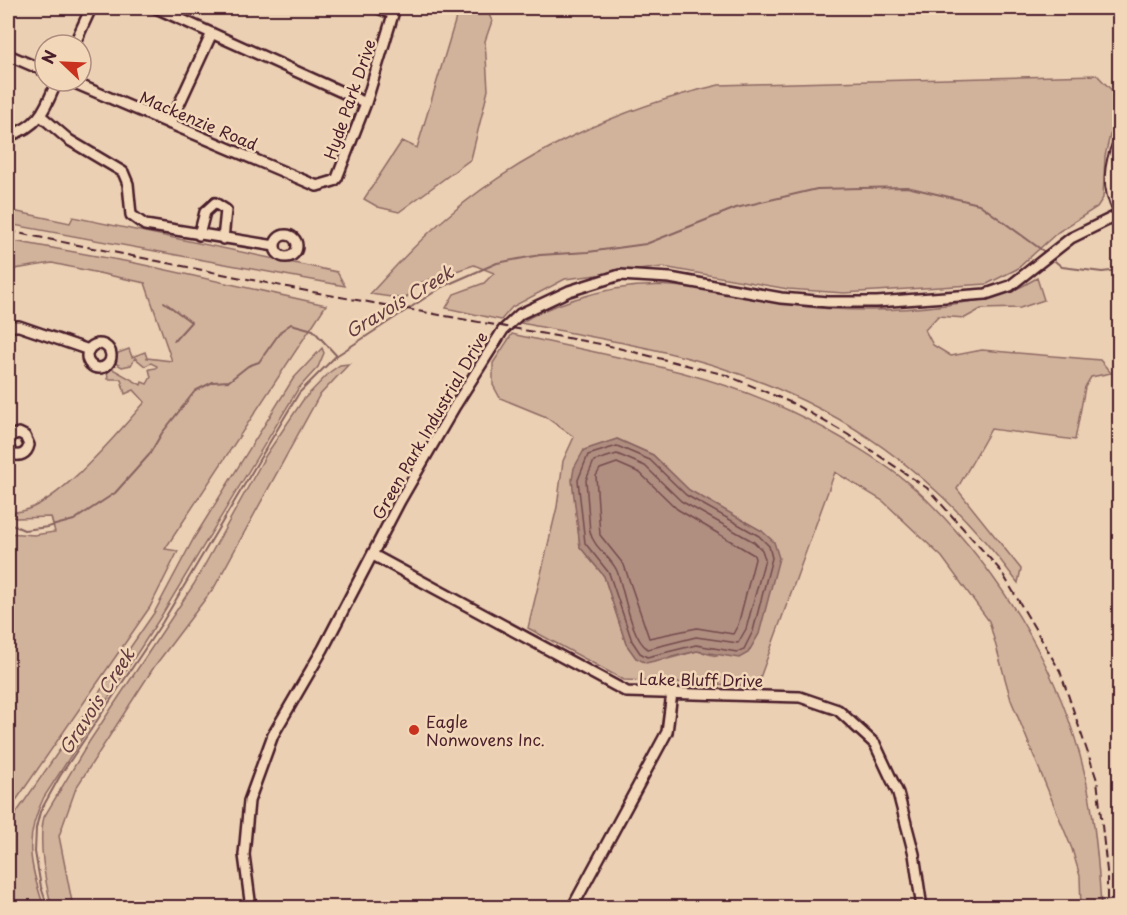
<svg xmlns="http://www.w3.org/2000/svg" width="1127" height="915" font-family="'Playpen Sans',sans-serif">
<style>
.green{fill:#d1b39c;stroke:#8e6964;stroke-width:1.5;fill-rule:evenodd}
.water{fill:#b08e80;stroke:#87625e;stroke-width:1.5}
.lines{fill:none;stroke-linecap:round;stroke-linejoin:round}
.shore{stroke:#734b4d;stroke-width:1.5}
.stream{stroke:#87625e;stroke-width:2}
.minor-casing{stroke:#4a1f2b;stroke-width:14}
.tertiary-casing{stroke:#4a1f2b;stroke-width:16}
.minor{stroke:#f2d7b9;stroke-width:9}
.tertiary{stroke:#f2d7b9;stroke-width:12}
.rail{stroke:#4a1f2b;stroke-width:2;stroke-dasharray:9 4.5;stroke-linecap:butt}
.poi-dot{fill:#c8321e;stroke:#f2d7b9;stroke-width:2}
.labels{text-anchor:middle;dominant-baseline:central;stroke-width:5;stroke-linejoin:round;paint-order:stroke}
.street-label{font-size:16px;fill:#4a1f2b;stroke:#f2d7b9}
.poi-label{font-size:16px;fill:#4a1f2b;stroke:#f2d7b9;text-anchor:start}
.water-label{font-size:18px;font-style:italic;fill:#643b40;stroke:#f2d7b9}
</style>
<rect width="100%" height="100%" fill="#ebd0b3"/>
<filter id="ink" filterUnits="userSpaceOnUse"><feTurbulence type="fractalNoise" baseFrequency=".0167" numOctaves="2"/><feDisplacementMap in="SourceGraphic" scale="12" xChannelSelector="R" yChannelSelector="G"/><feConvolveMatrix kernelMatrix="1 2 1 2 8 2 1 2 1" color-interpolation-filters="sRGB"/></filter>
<g filter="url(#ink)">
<path class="green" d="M459 8H486L492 21 485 41 488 90 471 159 399 212 378 207 364 199 402 141 417 148Z
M1097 75 1119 98V123L1110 135 1105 156 1103 198 1097 207 1058 232 1017 269 987 284 844 293 788 289 663 267 565 279 512 307 501 320 446 308 454 294 484 283 494 273 474 265 420 283 405 299 370 294C395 267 420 239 448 216 523 152 622 107 719 85Z
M8 210 70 223 73 217 337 272 345 286 8 224Z
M8 240 135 263 326 305 165 549 178 551 150 607 8 812V533L34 535 55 532 51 517 16 518 8 515V511C46 522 121 429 145 402L134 390 125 394 121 379H108L107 370 111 368 141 385 142 382 147 384 151 377 149 369 156 368 157 366 151 363 145 366 135 358 131 365 122 367 115 363 118 353 129 349 132 357 145 352 147 358 172 361 145 283 52 263 8 270Z
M1037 278 1044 300 1020 308 981 309 965 318 938 316 925 330 933 345 951 356 982 350 1100 360 1111 373 1091 377 1085 387 1075 440 991 429 957 489 1021 569 1018 583C937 473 843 406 713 365 651 346 585 336 521 323 538 311 555 306 575 299 662 270 716 295 800 306 849 312 898 311 946 305 983 300 1004 298 1037 278Z
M512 334C604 355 702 370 788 410 831 430 893 466 926 499 1006 578 1068 683 1089 794 1096 832 1099 870 1101 907H1081L1080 876 1072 849 1011 700 989 621 942 557 883 501 835 472 757 686 624 680 528 628 557 507 563 461 574 437 544 416 500 398 493 385V363ZM617 439 653 455 689 490 762 531 717 656 697 651 668 659 636 658 626 644 604 576 580 547 575 498 584 450Z
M322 348 324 353 318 367 298 389 160 618 44 797C23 839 30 865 44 907H8V825L154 613 194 538 293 379Z
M349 364 319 396 215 586 154 667 76 788 59 836 73 907H52C45 883 38 841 44 817L89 742 194 584 266 455 303 400 330 372 340 365Z"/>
<path class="water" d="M617 439 653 455 689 490 762 531 774 542 779 558 759 634 748 653 739 658 697 651 646 663 636 658 626 644 604 576 580 547 572 480 574 468 584 450Z"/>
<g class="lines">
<path class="shore" d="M617 446 650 460 686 495 759 536 769 546 772 558 753 631 744 649 737 652 696 645 647 657 640 653 632 641 609 573 585 543 578 480 588 455Z
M617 454 645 466 681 501 754 542 762 550 765 559 746 629 738 643 696 637 648 649C631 639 624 590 617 571 610 556 594 548 590 532L586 480 594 461Z
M617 463 640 473 677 509 754 555 755 559 738 625 733 634 697 628 649 638 624 565 600 535 596 476 600 469Z"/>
<path class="stream" d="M1050 257 1062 267 1102 272 1120 270
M164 302 191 322 174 341
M8 523 24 530 48 527 74 520 115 493 149 455 162 433 195 391 213 382 229 381 248 366 259 362 281 331 291 324 313 330 336 355
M48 908 41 887 35 852 36 828 40 812 60 776 162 623 299 393 336 356 442 287 497 263 540 255 588 252 646 244 736 208 817 189 907 187 979 204 1046 253"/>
<g class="minor-casing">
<path id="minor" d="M156 8 366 103
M378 8 393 14
M74 45 91 8
M8 55 45 71
M70 81 317 186 334 181 337 178 366 103 395 8
M41 116 69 140 123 172 128 184 131 215 145 225 275 246
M170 124 212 33
M8 136C40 126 45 109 57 81
M275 246a11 11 0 1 1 22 0a11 11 0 1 1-22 0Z
M199 235 205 212 215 203 226 210 223 239
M8 326H19L89 350
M87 356a12 12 0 1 1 24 0a12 12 0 1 1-24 0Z
M8 442 12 435 19 433 25 436 29 445C27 454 20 457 12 454L8 447
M373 555 627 692 800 697 838 710 875 744 898 793 914 854 922 908
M251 908 244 855 249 801 273 735 323 649 400 501 455 406 503 330 520 314 569 291 620 275 670 278 781 298 828 302H877L986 294 1010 286 1071 238 1120 214
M572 908 667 732 672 693"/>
</g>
<g class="tertiary-casing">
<path id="tertiary" d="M1120 142C1110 167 1108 187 1120 211"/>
</g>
<use href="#minor" class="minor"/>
<use href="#tertiary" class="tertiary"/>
<path class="rail" d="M8 231 307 291 606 345 726 375 792 403 847 434 927 488 1001 571 1060 671 1097 780 1107 871V908"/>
</g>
</g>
<circle class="poi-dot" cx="414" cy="730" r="6"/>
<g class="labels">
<g class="street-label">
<text transform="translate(349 99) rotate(-71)">Hyde Park Drive</text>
<text transform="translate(199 120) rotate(23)">Mackenzie Road</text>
<text transform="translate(429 425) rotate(-60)">Green Park Industrial Drive</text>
<text transform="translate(701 679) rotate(1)">Lake Bluff Drive</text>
</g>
<g class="poi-label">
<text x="426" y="721">Eagle<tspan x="426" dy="18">Nonwovens Inc.</tspan></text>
</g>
<g class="water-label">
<text transform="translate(399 301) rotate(-31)">Gravois Creek</text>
<text transform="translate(96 701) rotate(-57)">Gravois Creek</text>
</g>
</g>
<rect width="1127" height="915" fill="none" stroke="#f2d7b9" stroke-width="30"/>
<rect x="15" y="15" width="1097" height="885" fill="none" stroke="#4a1f2b" stroke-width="2" filter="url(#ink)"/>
<g transform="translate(63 63) rotate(293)"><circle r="28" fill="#f2d7b9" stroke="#af8d80" stroke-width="1.5"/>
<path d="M0-4.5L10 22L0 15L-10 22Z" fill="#c8321e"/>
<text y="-9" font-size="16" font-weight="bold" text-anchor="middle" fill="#4a1f2b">N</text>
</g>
</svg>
